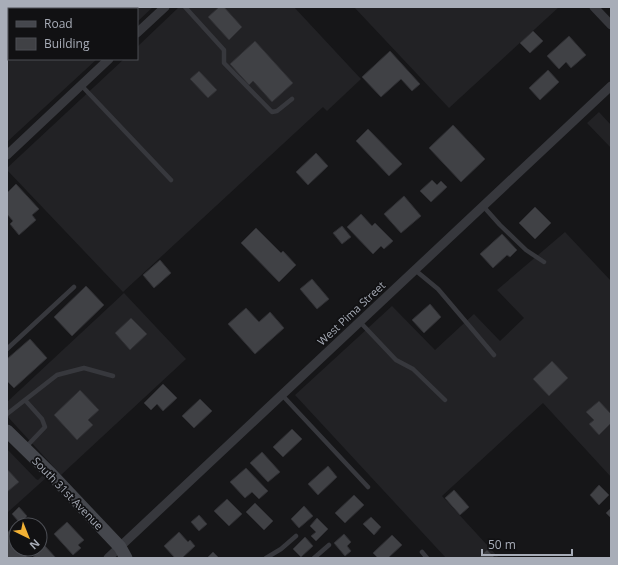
<svg xmlns="http://www.w3.org/2000/svg" width="618" height="565" font-family="'Open Sans',sans-serif">
<style>
.built{fill:#222225}
.building{fill:#404145;stroke:#303034}
.lines{fill:none;stroke-linecap:round;stroke-linejoin:round}
.lane{stroke:#37383d;stroke-width:4.5}
.street{stroke:#37383d;stroke-width:9}
.secondary{stroke:#45474d;stroke-width:13}
.labels{text-anchor:middle;dominant-baseline:central;stroke-width:3.5;stroke-linejoin:round;paint-order:stroke}
.street-label{font-size:11px;fill:#a8adb8;stroke:#111113}
</style>
<rect width="100%" height="100%" fill="#161618"/>
<path class="built" d="M7 7H153L137 22V9H9V59H97L7 142Z
M179 7H294L361 79 327 111 323 107 123 292 7 170V168L124 59H137V47Z
M354 7H559L449 108Z
M599 112 611 125V148L587 123Z
M565 232 611 281V477L543 403 442 496 499 558H446L295 395 392 306 435 350 474 314 500 341 524 318 497 290Z
M124 293 186 359 61 475 7 416V402Z
M7 449 36 479 38 480 43 475 47 477 7 513Z"/>
<path class="building" d="M101 7H128L126 9H103Z
M219 7H224L242 27 229 40 208 17Z
M533 31 543 41 530 53 520 43Z
M569 36 586 55 571 68 566 62 559 69 547 56Z
M255 41 293 83 272 102 253 81 249 85 230 64Z
M390 51 420 84 412 91 401 79 381 97 362 77Z
M548 70 559 82 540 100 529 88Z
M199 71 217 90 208 98 190 79Z
M453 125 485 159 461 182 429 148Z
M368 129 402 164 389 176 356 141Z
M316 153 328 166 308 185 296 172Z
M432 180 437 185 441 181 447 187 431 202 420 191Z
M16 184 39 209 32 215 36 220 19 235 10 224 13 221 7 214V193Z
M404 196 421 216 401 233 384 214Z
M535 207 551 223 535 239 519 223Z
M361 214 372 226 375 223 393 241 384 249 381 246 373 254 347 227Z
M342 226 351 237 342 244 333 233Z
M256 228 281 253 283 251 296 265 279 282 241 243Z
M502 234 517 250 510 257 507 255 493 268 480 254Z
M160 260 171 273 154 288 143 275Z
M312 279 329 299 317 309 300 289Z
M86 286 104 305 72 336 54 317Z
M430 304 441 317 424 333 412 320Z
M246 308 259 322 270 312 284 328 255 354 228 324Z
M131 318 147 334 130 350 115 333Z
M30 339 47 358 14 388 7 381V359Z
M552 361 568 378 549 396 533 379Z
M163 384 177 398 163 411 157 404 151 410 144 403Z
M80 390 99 410 88 420 93 425 77 440 54 415Z
M200 399 212 411 194 428 182 416Z
M599 401 611 414V423L599 435 589 424 594 420 586 412Z
M292 429 302 439 283 457 273 447Z
M262 452 280 472 268 482 250 463Z
M328 466 337 477 318 495 308 484Z
M246 468 268 491 259 499 252 492 245 498 230 482Z
M7 469 19 482 7 492Z
M599 485 609 495 599 505 590 495Z
M454 490 469 507 460 515 445 498Z
M354 495 364 505 345 523 335 513Z
M227 499 242 514 229 526 214 511Z
M255 503 273 521 264 530 246 512Z
M304 506 313 516 299 528 291 519Z
M19 507 27 516 22 521 25 525H16V549H35L25 558H7V533L19 522 12 514Z
M611 508V518L606 513Z
M199 515 207 524 199 531 191 522Z
M371 517 381 527 374 535 363 524Z
M317 518 328 529 316 541 311 536 316 532 310 526Z
M67 522 84 540 78 545 81 548 73 555 54 534Z
M179 532 188 542 190 540 195 546 182 558H175L164 546Z
M344 534 351 542 347 546 351 551 345 556 334 543Z
M392 535 402 545 388 558H378L373 553Z
M305 537 313 546 301 557 293 549Z
M45 546 56 558H32Z
M487 550 495 558H479Z
M213 552 219 558H207Z"/>
<g class="lines">
<path class="lane" d="M185 7 224 50V63L272 112 277 111 292 99
M81 85 171 180
M483 206 500 225 526 250 544 262
M415 270 438 289 494 355
M360 322 396 360 413 369 445 400
M7 349 74 287
M282 395 368 487
M25 400 42 419 45 427 26 447
M7 414 57 375 84 368 113 376
M422 552 427 558
M266 558 281 549 296 536
M314 558 329 545"/>
<path class="street" d="M594 7 611 25
M137 33 165 7
M7 155 109 59
M108 558 611 86"/>
<path class="secondary" d="M7 431 51 474 120 547 126 558"/>
</g>
<g class="labels">
<g class="street-label">
<text transform="translate(351 313) rotate(-43)">West Pima Street</text>
<text transform="translate(68 493) rotate(46)">South 31st Avenue</text>
</g>
</g>
<rect width="618" height="565" fill="none" stroke="#a8adb8" stroke-width="16"/>
<rect x="8" y="8" width="130" height="52" fill="#111113" stroke="#4d4f55"/>
<rect x="16" y="21" width="20" height="6" fill="#45474d" stroke="#4d4f55"/>
<text x="44" y="28" font-size="12" fill="#a8adb8">Road</text>
<rect x="16" y="38" width="20" height="12" fill="#404145" stroke="#4d4f55"/>
<text x="44" y="48" font-size="12" fill="#a8adb8">Building</text>
<g transform="translate(28 537) rotate(137)"><circle r="19" fill="#111113" stroke="#4d4f55"/>
<path d="M0-3L7 15L0 10L-7 15Z" fill="#f2b134"/>
<text y="-6" font-size="11" font-weight="bold" text-anchor="middle" fill="#a8adb8">N</text>
</g>
<path d="M482 549v6h90v-6" fill="none" stroke="#a8adb8" stroke-width="2"/>
<text x="488" y="549" font-size="12" fill="#a8adb8" stroke="#111113" stroke-width="3" paint-order="stroke">50 m</text>
</svg>
